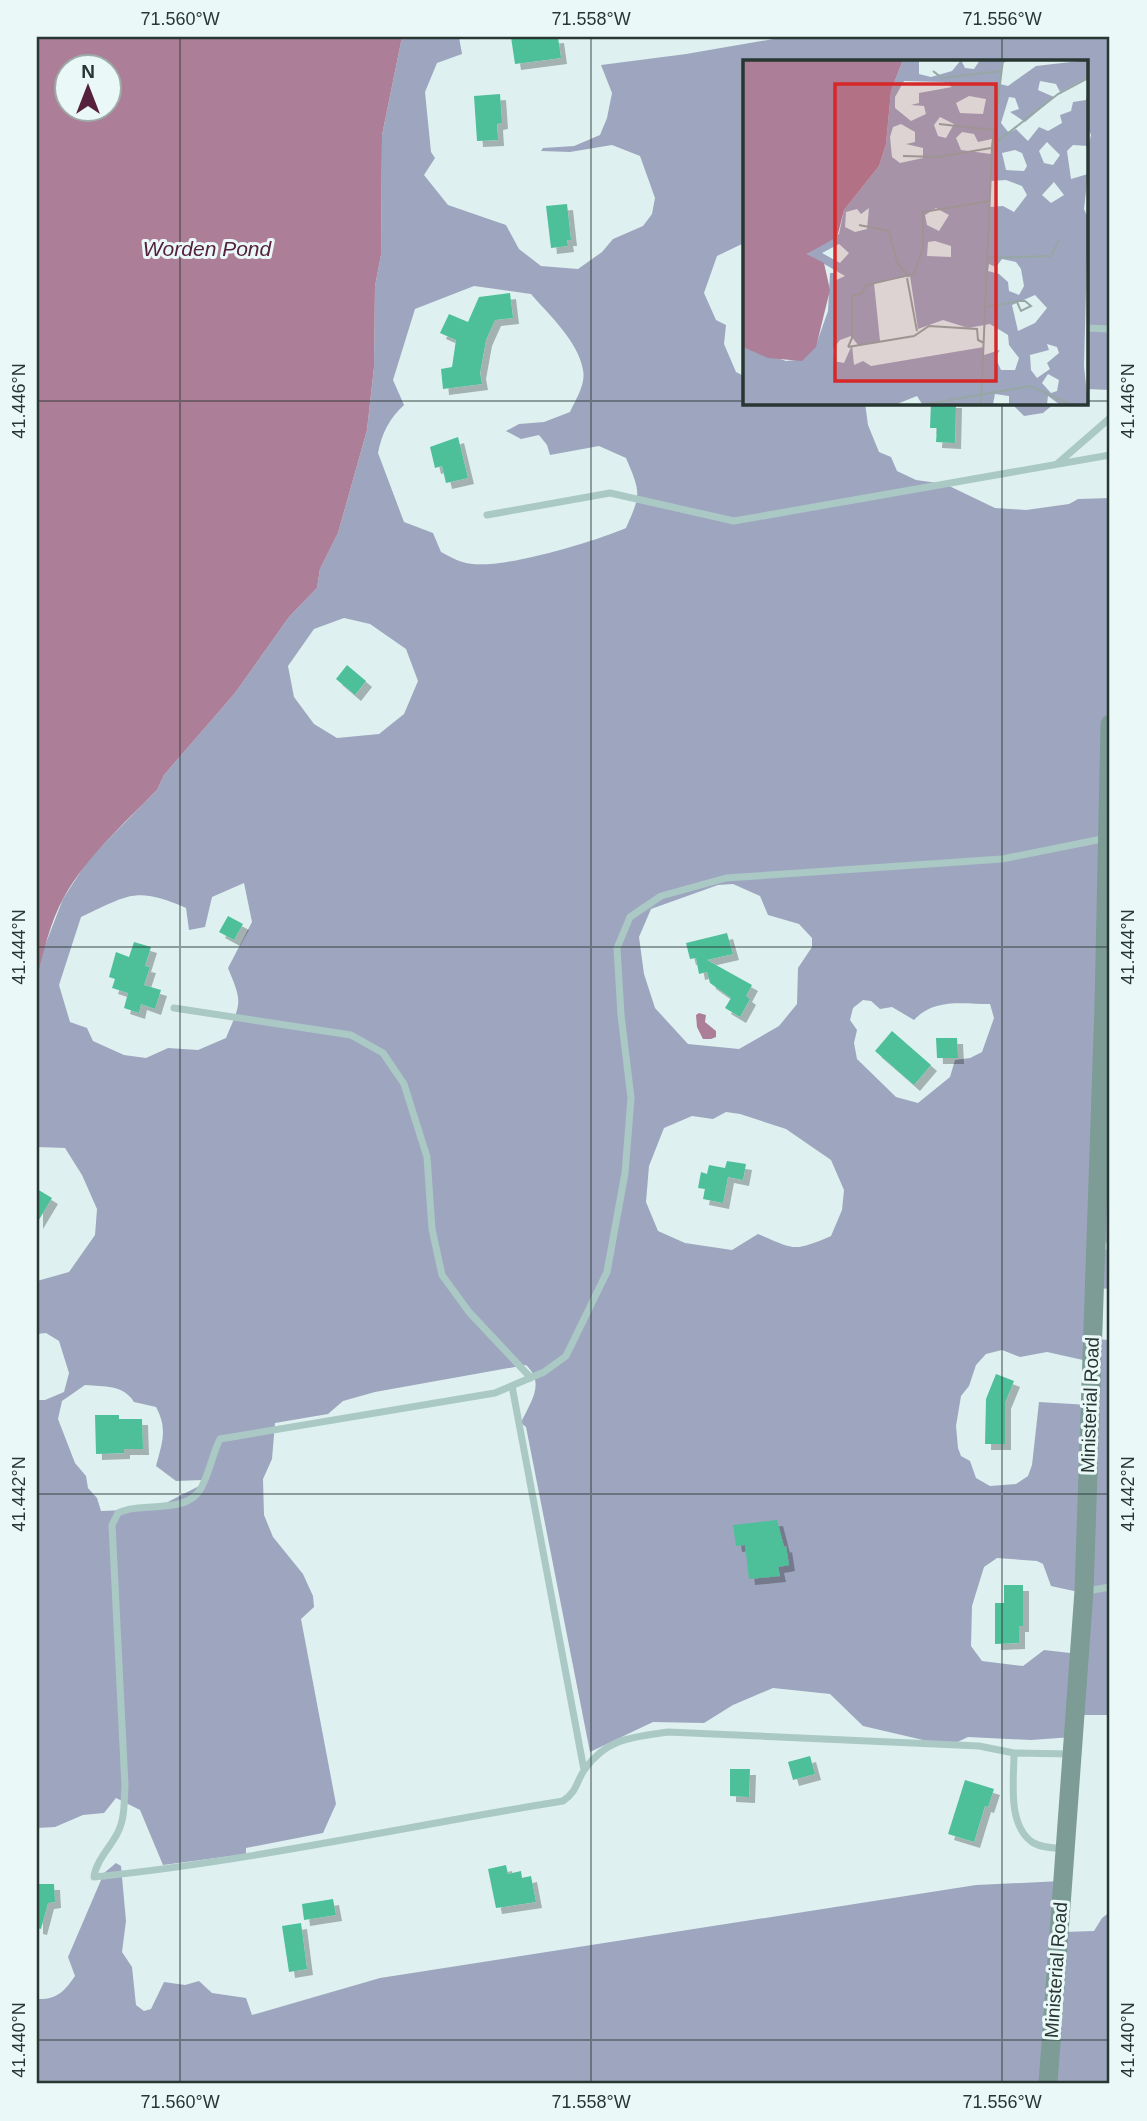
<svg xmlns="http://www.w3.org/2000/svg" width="1147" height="2121" font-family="Arial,sans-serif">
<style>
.green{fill:#9ea6bf;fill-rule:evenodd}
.water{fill:#ad7e97;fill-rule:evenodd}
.building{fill:#4ebf99;filter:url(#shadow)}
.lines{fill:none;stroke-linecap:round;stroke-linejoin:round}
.service{stroke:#aac9c5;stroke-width:7}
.secondary{stroke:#7c9c95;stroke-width:19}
.ticks{fill:none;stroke:#293733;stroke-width:2;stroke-opacity:0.45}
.labels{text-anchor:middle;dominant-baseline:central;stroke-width:6;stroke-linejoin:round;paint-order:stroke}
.street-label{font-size:19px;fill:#293733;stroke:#eaf9f8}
.water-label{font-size:21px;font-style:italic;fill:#56213c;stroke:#eaf9f8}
.inset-road{fill:none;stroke:#96a7a4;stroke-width:2}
.view{fill:#d62828;fill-opacity:0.15;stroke:#d62828;stroke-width:3.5}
.inset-edge{fill:none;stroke:#293733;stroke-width:3.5}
.neatline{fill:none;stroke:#293733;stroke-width:2.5}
.ticks-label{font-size:18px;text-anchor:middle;fill:#293733}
</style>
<defs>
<filter id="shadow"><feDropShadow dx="6" dy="6" stdDeviation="0" flood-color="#0004"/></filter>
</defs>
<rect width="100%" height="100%" fill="#def1f0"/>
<path class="green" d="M402 37H459L462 54 437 63 425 92 431 152 435 158 424 175 448 205 506 225 519 249 541 266 578 269 602 252 613 239 643 226 652 214 655 198 640 156 612 145 570 152 541 151 543 148 574 146 600 135 607 118 612 93 601 65 686 54 785 37H1110V390L1086 389V155L1091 135 1086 123V61H744V243L717 256 704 293 716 320 726 325 724 344 736 372 744 376V402L865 403 868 425 879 452 891 457 897 471 916 480 945 484 995 508 1026 510 1069 504 1078 499 1110 498V1289L1096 1288 1094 1339 1110 1340V1715H1076L1073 1737 1031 1740 968 1737 949 1746 863 1726 830 1694 773 1688 733 1705 704 1723 653 1722 590 1752 526 1427 521 1423C530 1402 546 1384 526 1365L375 1392 343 1401 328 1414 275 1423 272 1459 263 1479 264 1515 273 1537 303 1574 313 1596 314 1607 301 1619 336 1804 323 1833 246 1848V1854L163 1865 140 1810 116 1798 104 1813 83 1815 55 1827 37 1828V1400H45L64 1392 69 1373 59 1341 46 1333 37 1334V1281L69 1272 95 1235 97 1209 82 1175 65 1148 37 1147V980L44 948 63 899 88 860 157 790 164 775 235 693 289 617 317 588 320 569 338 533 367 430 374 367 375 286 381 255 382 135ZM474 286 531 294C550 316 578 341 583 370 586 384 576 399 570 412L544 422 519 424 506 431 521 439 539 435 547 445 550 455 599 446 626 458C641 493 641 494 626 528 593 542 499 571 466 563 457 561 449 556 441 552L433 533 404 522 378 453C382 433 389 419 404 405L393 380 415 309ZM344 618 370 624 406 649 418 681 404 714 379 734 337 738 314 724 294 697 288 666 314 629ZM244 883 252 922 228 968C243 1004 241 1002 226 1038L198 1050 168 1048 146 1058 124 1055 93 1041 87 1028 70 1022 59 985 81 917C129 895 135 886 186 908L189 930 205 927 212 897ZM733 884 760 896 768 915 799 924 812 938V947L798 968 797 1004 779 1026 739 1049 688 1044 655 1008 644 974 639 937 651 909 718 885ZM863 1000 871 1001 880 1009 892 1007 914 1020C934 998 962 1004 990 1004L994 1018 982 1052 970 1058 955 1060 950 1077 918 1103 896 1097 857 1059 854 1043 857 1030 850 1020 853 1008ZM726 1112 740 1114 786 1129 831 1160 844 1190 842 1210 831 1236C793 1252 796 1250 758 1234L732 1250 685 1243 658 1231 646 1202 649 1166 664 1128 692 1116 713 1119ZM1002 1350 1020 1357 1047 1352 1092 1362 1089 1405 1039 1402 1032 1465 1028 1476 1016 1484 990 1486 976 1478 970 1461 961 1456 958 1448 956 1426 961 1396 969 1386 976 1365 986 1354ZM85 1385C104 1387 123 1384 134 1402L156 1407C168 1429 162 1443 156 1466L176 1481 203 1480 207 1482 154 1509 101 1511 97 1498 88 1488 86 1476 75 1463 58 1419 62 1401ZM997 1558 1037 1561 1043 1564 1051 1586 1083 1593 1079 1654 1044 1650 1023 1666 982 1661 971 1646 972 1606 984 1567Z
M1011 403H1055L1043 413 1024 416Z
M116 1863 121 1866 126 1921 122 1952 132 1967 136 2005 144 2011 151 2009 164 1982 185 1985 199 1981 212 1993 246 1998 252 2015 380 1978 976 1885 1062 1881 1063 1932 1094 1931 1102 1918 1110 1912V2084H37V1999C56 2000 64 1992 75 1976L68 1957 104 1873Z"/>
<path class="water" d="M37 37H402L382 135 381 255 375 286 374 367 367 430 338 533 320 569 317 588 289 617 235 693 164 775 157 790C124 824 87 856 64 897 50 922 43 953 37 980ZM66 66H108V108H66Z
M699 1013 706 1015 705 1022 716 1031V1037L711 1039H703L697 1027 696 1015Z"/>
<path class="building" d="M511 37H539V39L558 37 561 58 515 64Z
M500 94 502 123 497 124 498 140 477 141 474 96Z
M567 204 571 240H567L568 246 551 248 546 206Z
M510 293 513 318 495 320 486 340 480 373 482 384 443 389 441 369 452 367 456 340 440 333 449 314 468 322 479 297Z
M931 402H956L955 443 936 442 937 428H930Z
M458 437 468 478 446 483 442 466 435 468 430 447Z
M347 665 366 681 355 695 336 679Z
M228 916 243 924 234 940 219 932Z
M727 933 733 954 707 960 752 985 746 996 750 999 740 1017 725 1008 731 998 710 983 707 972 699 974 696 958 690 959 686 943Z
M134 942 151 947 145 966 150 967 144 985 161 990 155 1009 141 1004 139 1013 124 1008 128 993 112 988 115 979 109 977 116 952 129 957Z
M892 1031 931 1065 914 1085 875 1051Z
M936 1038H957L958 1058H937Z
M727 1161 746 1164 743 1180 728 1177 723 1203 703 1199 705 1189 698 1188 701 1172 707 1174 709 1165 725 1168Z
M37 1189 52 1198 37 1223Z
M996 1374 1014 1381 1005 1403V1444H985L986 1399Z
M95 1415H119V1419H142L143 1449H124V1453L96 1454Z
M777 1520 784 1547 786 1546 789 1565 778 1567 780 1576 749 1579 745 1545 736 1546 733 1525Z
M1004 1585H1023V1626H1019V1643L995 1644V1603H1004Z
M810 1756 815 1774 793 1780 788 1762Z
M730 1769H750L749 1797 730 1796Z
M965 1780 994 1789 988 1807 985 1806 974 1842 948 1834Z
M506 1865 508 1874 521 1871 522 1878 531 1876 536 1902 496 1908 488 1869Z
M37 1884H54L55 1902 48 1903 41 1929 37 1928Z
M333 1899 336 1915 304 1920 302 1904Z
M301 1923 307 1969 289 1972 282 1926Z"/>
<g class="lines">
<path class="service" d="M1086 328 1110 329
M1057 464 1110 418
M487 515 610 493 734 521 1110 455
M174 1008 351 1035 383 1053 404 1084 427 1157 432 1229 442 1275 469 1312 531 1378
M1097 1246H1110
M512 1386 584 1770
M1087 1591 1110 1587
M1014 1753 1069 1754
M1065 1849C1054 1848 1041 1848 1032 1842 1007 1824 1014 1780 1014 1753L979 1746 668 1732C633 1737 607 1738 585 1769 576 1781 578 1791 563 1801 407 1826 252 1861 94 1877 96 1860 111 1847 118 1832 125 1818 124 1801 125 1786L112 1525 118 1513C143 1501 184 1515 200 1490 209 1475 212 1455 220 1439L495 1393 544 1372 566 1356 607 1272 625 1173 631 1098 621 1015 617 948 630 917 661 896 726 878 1002 859 1107 838"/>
<path class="secondary" d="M1048 2084 1084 1591 1104 1006 1110 724"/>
</g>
<path class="ticks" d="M180 37V2084M591 37V2084M1002 37V61M37 401H744M1086 401H1110M1002 402V2084M37 947H1110M37 1494H1110M37 2040H1110"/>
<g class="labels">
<g class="street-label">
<text transform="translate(1090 1405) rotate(-88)">Ministerial Road</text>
<text transform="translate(1056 1970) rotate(-86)">Ministerial Road</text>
</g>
<g class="water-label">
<text x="207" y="248">Worden Pond</text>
</g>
</g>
<g transform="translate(743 60)">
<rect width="345" height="345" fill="#def1f0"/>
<path d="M160 0H176V14L188 17 209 11 218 0 222 8 231 9 237 0H265L260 3 257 24 265 26 293 6 345 0V17L317 32 313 24 297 21 295 30 311 37 282 62 267 52 276 49 272 38 266 37 258 63 266 73 273 69 285 81 296 67 305 71 319 63 317 55 328 51 330 42 343 40 345 30V86L330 85 324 91 328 119 345 114 341 149 345 158 341 306 345 344H316L305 336 304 344H266V336L252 334 250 344H179L174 336 154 344H0L1 286 43 301 53 300 74 282 85 251 87 213H92L91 221 102 216 64 194 96 174 101 150 136 106 143 84 148 31ZM161 21 200 22 209 27 176 33V43L168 45 181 46 183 54 168 61 152 48V37ZM226 36 243 39 240 54 217 53 213 43ZM197 57 211 64 203 78 195 76 191 65ZM158 64 172 72V82L163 84 180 88V98L157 103 149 97 147 77 150 67ZM219 72 231 74 235 82 249 79 248 94 218 90 213 78ZM304 82 317 95 310 105 301 103 296 91ZM272 90 279 93 284 106 281 111 263 110 259 93ZM263 120 279 126 284 135 271 152 260 146 247 147 248 121ZM311 122 321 135 308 143 299 135ZM126 148 124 169 112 172 102 167 103 152 114 149 118 154ZM193 148 206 155 196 171 184 165 182 155ZM192 181 208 186V197L184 196 185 182ZM96 184 106 193 97 203 79 193ZM259 199 273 202 278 209 281 226 276 235 266 231 265 222 256 214 245 211 246 204 253 207ZM167 216 175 269 200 260 225 268 247 264 265 275 266 285 276 298 272 310H258L252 297 257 290 241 295V287L128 306 120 301 111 305 109 285 101 303 91 301 90 289 97 280 108 276 115 285 137 281 131 223ZM292 235 304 248 292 263 275 271 269 245ZM304 284 314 287 316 293 304 303 307 309 294 318 288 310 287 295 306 290ZM305 314 316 320 314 331 308 333 299 323Z" fill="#9ea6bf" fill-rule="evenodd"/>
<path d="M0 0H160L148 31 143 84 136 106 101 150 94 177 64 194 81 203 87 230 73 287 59 301 25 298 0 287Z" fill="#ad7e97"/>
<path class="inset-road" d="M190 11 199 18 258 11M196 64 250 70M250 85 315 34 345 18M160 96 195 97 248 88M116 165 146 171 154 202 166 217M246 198 308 196 316 180M164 218 174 271M244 247 276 241H282L288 246 278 251 274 242M105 287 109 278V236L119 233 123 225 171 214 180 188V152L246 141M105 287 171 276 186 266 234 269 235 280 241 283M185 344 287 326 327 344M238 344 249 87 260 0"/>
<path class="view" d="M92 24H253V321H92Z"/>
<rect width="345" height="345" class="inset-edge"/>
</g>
<rect width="1147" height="2121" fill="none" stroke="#eaf9f8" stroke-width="77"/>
<g transform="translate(88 88)"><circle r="33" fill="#eaf9f8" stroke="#9daba9" stroke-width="2"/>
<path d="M0-5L12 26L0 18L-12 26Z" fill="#56213c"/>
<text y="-10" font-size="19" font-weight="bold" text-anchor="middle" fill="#293733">N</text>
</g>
<rect x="38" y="38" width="1070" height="2044" class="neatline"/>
<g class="ticks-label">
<text x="180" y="25">71.560°W</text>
<text x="591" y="25">71.558°W</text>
<text x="1002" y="25">71.556°W</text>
<text transform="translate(19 401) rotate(-90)" y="6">41.446°N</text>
<text transform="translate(1128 401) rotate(-90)" y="6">41.446°N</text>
<text transform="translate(19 947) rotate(-90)" y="6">41.444°N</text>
<text transform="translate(1128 947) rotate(-90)" y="6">41.444°N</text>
<text transform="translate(19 1494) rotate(-90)" y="6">41.442°N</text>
<text transform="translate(1128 1494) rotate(-90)" y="6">41.442°N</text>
<text transform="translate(19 2040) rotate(-90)" y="6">41.440°N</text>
<text transform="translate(1128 2040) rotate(-90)" y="6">41.440°N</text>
<text x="180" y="2108">71.560°W</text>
<text x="591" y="2108">71.558°W</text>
<text x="1002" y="2108">71.556°W</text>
</g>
</svg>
